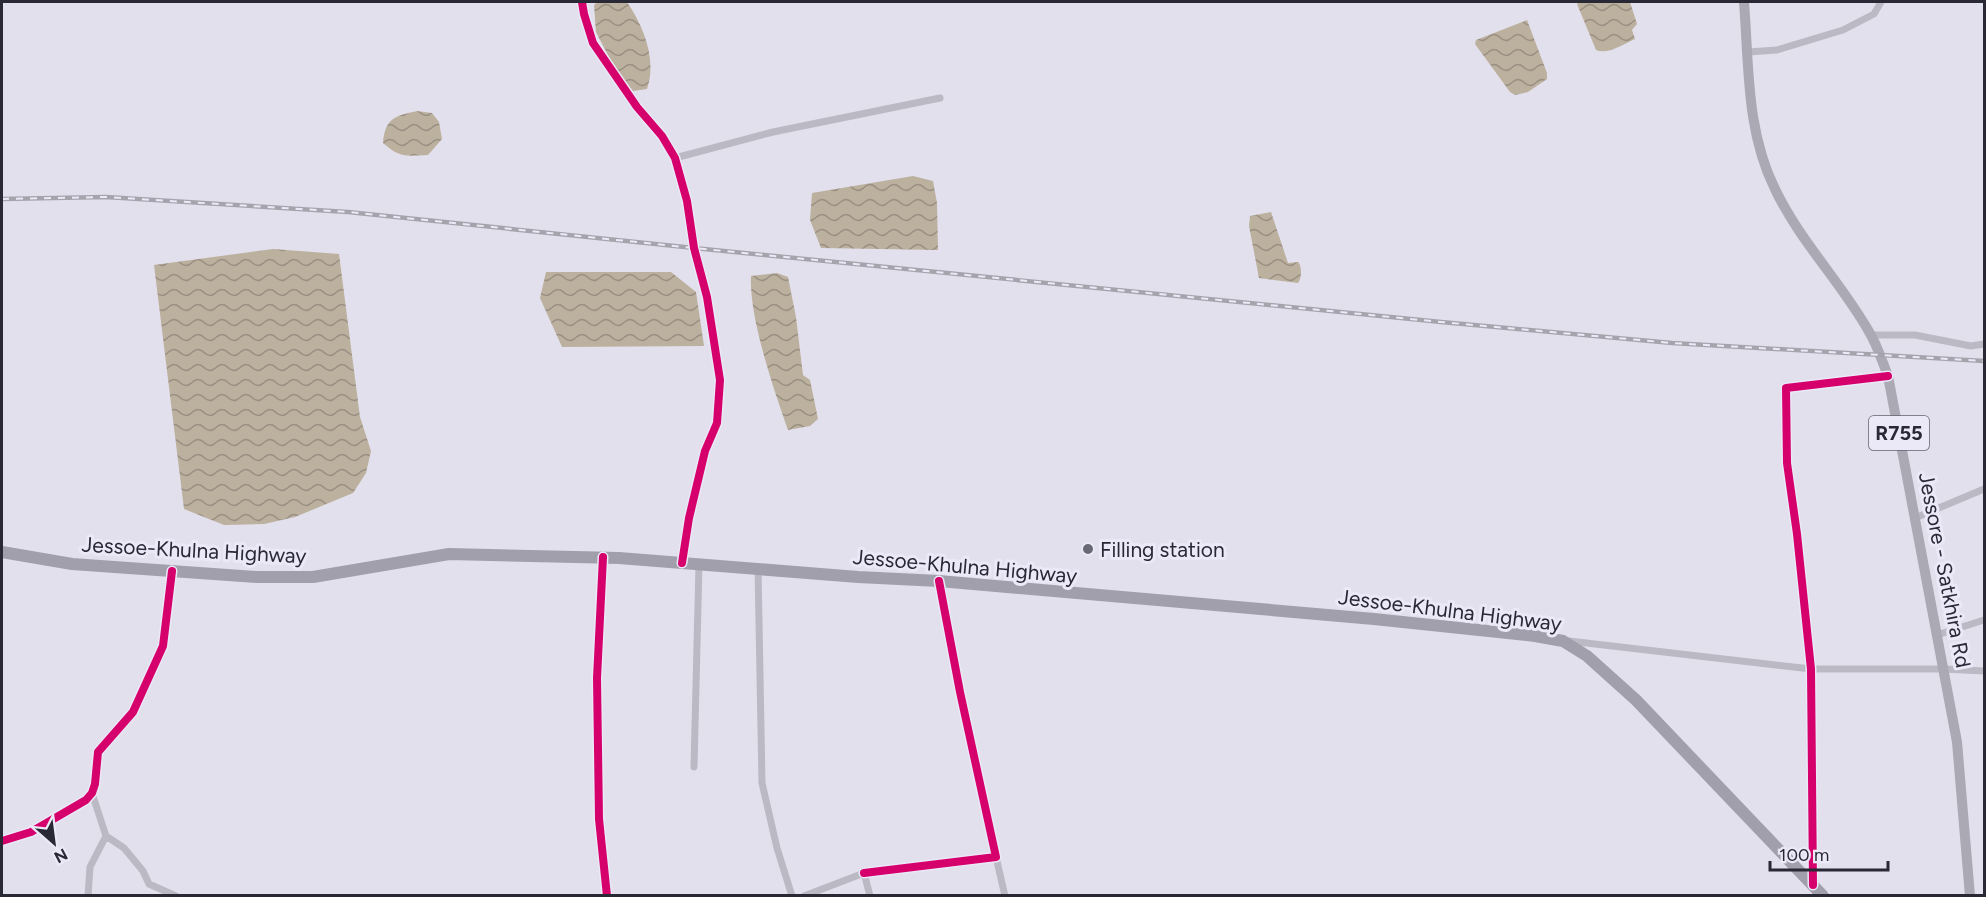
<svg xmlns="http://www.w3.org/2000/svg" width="1986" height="897" font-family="Figtree,sans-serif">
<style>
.water{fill:url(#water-waves)}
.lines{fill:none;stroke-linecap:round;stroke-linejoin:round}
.street{stroke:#bbbac4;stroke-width:7}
.primary{stroke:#aaa9b4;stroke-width:10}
.highway{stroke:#a19fab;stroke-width:12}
.rail-casing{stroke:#a5a4ad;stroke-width:4.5}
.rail{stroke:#ebe8f8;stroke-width:2;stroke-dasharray:7;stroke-linecap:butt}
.cycleway-casing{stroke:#ebe8f8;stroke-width:11}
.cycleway{stroke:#d6006c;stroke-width:8}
.poi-dot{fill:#696975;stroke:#ebe8f8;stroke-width:2}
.labels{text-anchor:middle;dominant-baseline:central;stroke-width:6;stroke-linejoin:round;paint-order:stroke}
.shield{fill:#ebe8f8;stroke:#626270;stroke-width:1.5}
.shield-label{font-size:20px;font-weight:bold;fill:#282935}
.poi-label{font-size:21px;fill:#282935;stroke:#ebe8f8;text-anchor:start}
.street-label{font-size:21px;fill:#282935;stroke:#ebe8f8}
</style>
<defs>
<pattern id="water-waves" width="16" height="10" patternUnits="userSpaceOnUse" patternTransform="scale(1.5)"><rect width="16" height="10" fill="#bcb09e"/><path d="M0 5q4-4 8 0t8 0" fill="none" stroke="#998f82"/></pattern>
</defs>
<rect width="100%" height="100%" fill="#e2e0ec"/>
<path class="water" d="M597 2H627C644 27 657 60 647 89L633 91 615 69 596 32 594 5Z
M1579 2H1630L1637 24 1632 30 1635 39C1623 44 1608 55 1596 50L1577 4Z
M1527 20 1547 73V79L1528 92 1515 95 1510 92 1475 44 1476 40Z
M417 111 432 113 439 122 442 139 428 155C406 156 400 158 383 143 385 118 395 116 417 111Z
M913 176 933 181 937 203 938 250 821 248 810 220 812 193Z
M1271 212 1288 263 1298 262C1302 266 1302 278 1298 283L1259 278 1249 226 1250 216Z
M273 249 339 254 360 417 371 451 366 473 353 493 295 517 264 524 224 525 184 509 154 265Z
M546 272H671L696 292 704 346 562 347 540 298Z
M777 273 788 277 796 317 803 375 810 380 818 419 810 426 788 430C774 390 749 318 751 276Z"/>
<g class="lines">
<path class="street" d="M582 2 584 14 593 43 637 107 662 136 675 158 687 201 694 248 707 297 720 380 717 423 705 451 689 518 682 563
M1748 52 1777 50 1843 30 1874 14 1881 2
M675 158 773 132 940 98
M1871 335H1915L1971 346 1984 344
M1915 518 1984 489
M603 557 597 678 599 819 607 896
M758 568 762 783 777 848 792 896
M1937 635 1984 620
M1569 641 1811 669H1944L1984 671
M694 767 699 564
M92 793 106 836 124 848 143 871 149 884 176 896
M2 841 31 832 86 800 92 793 95 784 98 752 133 712 163 646 172 571
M996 857 1005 896
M864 873 996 857 960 692 939 581
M1813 884 1811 669 1797 534 1787 463 1786 388 1888 376
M88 896 90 867 106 836
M804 896 864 873 870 896"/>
<path class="primary" d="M1744 2C1749 65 1746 131 1775 189 1799 240 1840 281 1868 330 1877 344 1882 361 1888 376L1957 742 1970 896"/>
<path class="highway" d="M2 552 72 564 257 577H313L449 554 619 558 858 577 939 581 1374 619 1535 636 1563 641 1587 656 1636 700 1823 896"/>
<g class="rail-casing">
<path id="rail" d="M2 199 106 197 348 212 694 248 1441 322 1672 343 1984 361"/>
</g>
<use href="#rail" class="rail"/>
<g class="cycleway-casing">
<path id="cycleway" d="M582 2 584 14 593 43 637 107 662 136 675 158 687 201 694 248 707 297 720 380 717 423 705 451 689 518 682 563
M603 557 597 678 599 819 607 896
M2 841 31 832 86 800 92 793 95 784 98 752 133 712 163 646 172 571
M864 873 996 857 960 692 939 581
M1813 885 1811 669 1797 534 1787 463 1786 388 1888 376"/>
</g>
<use href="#cycleway" class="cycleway"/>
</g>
<circle class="poi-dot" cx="1088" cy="549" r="6"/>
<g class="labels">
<rect class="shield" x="1869" y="416" width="60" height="34" rx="4.5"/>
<g class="shield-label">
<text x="1899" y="433">R755</text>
</g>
<g class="poi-label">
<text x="1100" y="549">Filling station</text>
</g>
<g class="street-label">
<text transform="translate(194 550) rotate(3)">Jessoe-Khulna Highway</text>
<text transform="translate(965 566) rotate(5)">Jessoe-Khulna Highway</text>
<text transform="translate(1945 570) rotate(79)">Jessore - Satkhira Rd</text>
<text transform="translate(1450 610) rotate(7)">Jessoe-Khulna Highway</text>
</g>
</g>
<rect width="1986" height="897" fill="none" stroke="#282935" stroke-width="6"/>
<g transform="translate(54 843) rotate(152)" stroke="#ebe8f8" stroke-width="4.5" paint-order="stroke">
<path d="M0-4.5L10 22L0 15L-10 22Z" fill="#282935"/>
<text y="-9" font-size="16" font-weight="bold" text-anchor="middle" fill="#282935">N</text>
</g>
<path d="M1770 861v9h118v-9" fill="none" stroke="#282935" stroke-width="3"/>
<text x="1779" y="861" font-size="18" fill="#282935" stroke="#ebe8f8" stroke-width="4.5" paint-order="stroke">100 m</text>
</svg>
